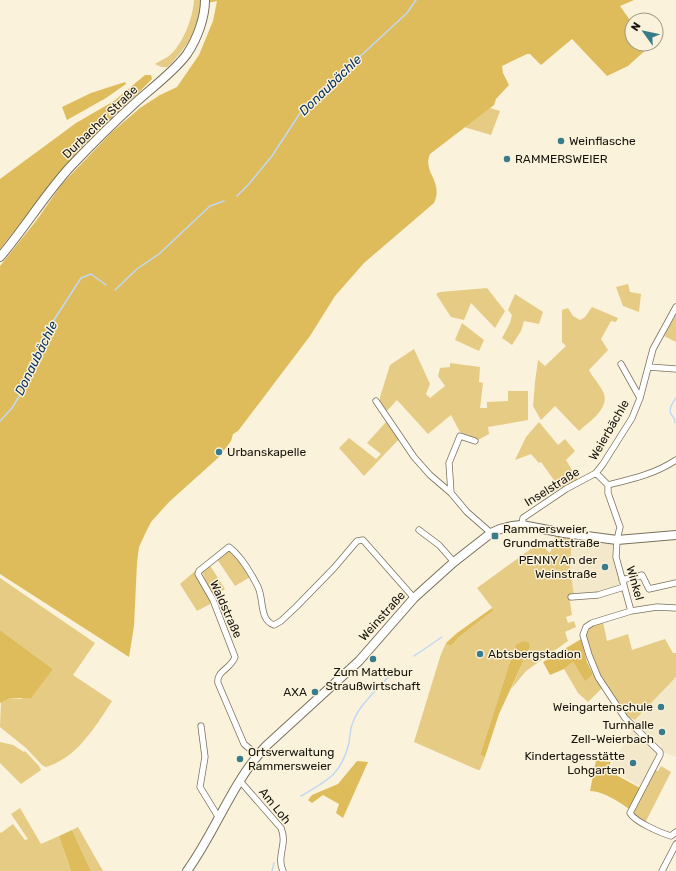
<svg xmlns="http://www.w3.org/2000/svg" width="676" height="871" font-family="Rubik,sans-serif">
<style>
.built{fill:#f3e8ca}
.green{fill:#e5cb84}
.forest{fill:#debc5b}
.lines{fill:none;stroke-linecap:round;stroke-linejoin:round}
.stream{stroke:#c0d8f6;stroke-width:1.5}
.street-casing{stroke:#78715c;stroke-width:7}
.secondary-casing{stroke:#78715c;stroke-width:10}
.street{stroke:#fff;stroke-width:5.5}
.secondary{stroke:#fff;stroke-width:8}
.poi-dot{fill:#387c8b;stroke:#fbf2db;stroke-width:1.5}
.labels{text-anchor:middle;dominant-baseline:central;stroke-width:3;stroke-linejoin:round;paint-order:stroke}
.street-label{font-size:12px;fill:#17140c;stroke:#fbf2db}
.poi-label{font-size:12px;fill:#17140c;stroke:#fbf2db;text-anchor:start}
.water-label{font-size:13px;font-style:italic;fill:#05315d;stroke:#fbf2db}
</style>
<rect width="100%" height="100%" fill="#fbf2db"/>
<path class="built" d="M572 537 612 541 614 557 621 587 574 595 570 568Z
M676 677V757L663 752 661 746 634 722Z
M633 729 657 751 641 787 610 769 631 731Z"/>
<path class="green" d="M194 0H201C202 23 190 42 176 58 173 61 170 65 167 67 163 68 159 66 155 64 159 61 165 59 169 56 183 44 193 18 194 0Z
M490 108 500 111 491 135 464 127Z
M628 284 630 292 641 294 639 312 623 306 616 287Z
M487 288 505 311 495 328 471 303 464 320 451 317 436 294 440 292Z
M515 294 543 312 539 324 524 321 521 331 512 345 502 338 510 323 512 315 508 310Z
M592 307 618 318 616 322 611 321 601 339 608 350 589 370C593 378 601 386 604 394 609 409 589 422 579 431L555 406 541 420 533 406 535 382 538 360 545 366 566 346 562 342V310L568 308 573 316 580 320 585 317Z
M676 313V342L664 336Z
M462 323 484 340 479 351 455 340Z
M414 349 430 384 426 394 430 398 445 386 438 376 440 368 450 367V363L480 367 479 382 483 383 480 408H487V402L508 401V391H528V420L488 427 489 434 478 440 460 432 451 415 428 434 397 400 386 412 380 403V397L390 365Z
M387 421 400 438 364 476 339 448 349 438 376 459 381 454 367 443Z
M539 422 558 445 565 439 575 451 566 460 578 480 561 490 541 462 539 463 531 454 515 460 526 437Z
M556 535 572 537 570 568 574 595H569L572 615 566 617 568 623 574 621 576 627 565 632 568 641 526 671 511 689 530 647 516 645 514 649 480 755 485 757 480 770H478L414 742 441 654 446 643 451 646 459 637 494 610 477 588 539 543 550 553Z
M227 551 233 553 250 577 235 586 217 559Z
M209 564 225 589 213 597 202 572Z
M195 571 212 603 197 611 180 584Z
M0 578 95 643 73 675 112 701C96 726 77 758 46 767L42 765 26 748 0 727 1 702 10 698 21 699 53 669 0 630Z
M603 622 607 641 628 634 632 650 665 639 673 653H676V677L635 720 628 717 596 668 585 633C588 625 595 624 603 622Z
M573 662 585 680 593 674 603 687 588 702 578 693 564 669Z
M0 742 13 745 24 752 25 751 39 766 41 770 21 784 0 763Z
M661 766 671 772 645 823 635 816 633 810 654 770 658 771Z
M20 808 41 844 59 836 71 871H0V832L1 833 13 824 25 840 28 839 11 814Z
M78 827 103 871H91L72 830Z"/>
<path class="forest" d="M207 0H634L620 6 632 23V44H647L649 47 628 66 607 76 572 39 541 65 530 54H527L502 66 503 73 509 85 496 99 494 105 430 154C422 173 444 181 434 203L364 263 335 296 310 336 238 431 233 434 231 441 219 457 169 502 151 522 145 534 139 547 137 563 134 626 129 657 0 574V266L36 221 62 184 112 132 140 108 160 95 177 87 199 55 213 21 217 1 207 3Z
M145 75H151L152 79 66 166 0 249V179L76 123 114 101Z
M125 82 126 84 106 98 67 120 62 107 91 93Z
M492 608 494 610 459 637 451 646 446 643 457 633Z
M0 630 53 669 31 698H10L0 703Z
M581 639 587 662 593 674 585 681 573 662 564 669 550 675 543 662Z
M523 641 529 643 530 647 499 714 485 757 480 755 514 649 516 645Z
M596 760 611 762 607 770 640 788 629 809C620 802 602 791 590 791Z
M357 761 368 762 343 818 336 813 339 804 323 795 312 803 308 800 312 795 338 784Z
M72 830 91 871H71L59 836Z"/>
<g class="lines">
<path class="stream" d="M237 196 249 184 272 156 302 110 407 13 416 0
M115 290 137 269 159 254 210 206 224 201
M0 421 12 408 23 390 50 326 81 278 91 274 106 285
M675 423C675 418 674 418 671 414 668 409 673 402 676 398
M414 656 442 637
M301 796C327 781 341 775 349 743 350 736 350 729 353 722 359 705 377 690 389 676
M272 871 274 863"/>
<g class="street-casing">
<path id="street" d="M621 364 640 398
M649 367 676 369
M376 401 414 457 430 475 451 493
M475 441 460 436 449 463 451 493 467 512 491 533
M596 473 608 485V493L620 527 617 540 616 557 631 611 657 607 676 608
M608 485C632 479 655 474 676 460
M522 525 523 518 566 489 596 473 603 464 632 418 640 398 653 349 676 307
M419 530 439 545 454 562
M622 580 642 575 649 589 676 583
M571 597 598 595 624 587
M631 611 592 623 586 627 583 635 589 655 598 677 625 718 660 752V755L630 813C635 822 661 833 671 836L676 832
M201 726 205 757 200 787 219 818
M257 755 244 744 218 683C216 671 231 669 235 657L213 600 198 574 199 571 229 547C241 556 251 573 258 587 264 599 259 620 274 625L281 621 296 607 334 568 357 541 363 540 414 598
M240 781 281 828C288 844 276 856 283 871
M662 871 676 844"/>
</g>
<g class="secondary-casing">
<path id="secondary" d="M0 257C25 228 45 194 71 166 91 145 112 124 134 104 150 89 174 72 187 54 197 39 205 18 205 0
M187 871C216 831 232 782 266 746L359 661 414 598 454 562 491 533 500 529 512 526 522 525 564 533 617 540 676 535"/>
</g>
<use href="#street" class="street"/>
<use href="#secondary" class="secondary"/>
</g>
<g class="poi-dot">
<circle cx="561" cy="141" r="4"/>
<circle cx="507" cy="159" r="4"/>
<circle cx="219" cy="452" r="4"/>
<rect x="491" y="532" width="8" height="8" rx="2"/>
<circle cx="605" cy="567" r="4"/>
<circle cx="480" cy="654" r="4"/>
<circle cx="373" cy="659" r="4"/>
<circle cx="315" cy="692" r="4"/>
<circle cx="661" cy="707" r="4"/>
<circle cx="662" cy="732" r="4"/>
<circle cx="240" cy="759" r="4"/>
<circle cx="633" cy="763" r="4"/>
</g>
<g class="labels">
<g class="street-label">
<text transform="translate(100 122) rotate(-44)">Durbacher Straße</text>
<text transform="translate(609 430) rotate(-60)">Weierbächle</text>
<text transform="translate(552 487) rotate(-32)">Inselstraße</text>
<text transform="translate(635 583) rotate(74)">Winkel</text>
<text transform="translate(226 609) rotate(66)">Waldstraße</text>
<text transform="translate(382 616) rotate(-48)">Weinstraße</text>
<text transform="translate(275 806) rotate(51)">Am Loh</text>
</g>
<g class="poi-label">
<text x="569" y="141">Weinflasche</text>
<text x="515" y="159">RAMMERSWEIER</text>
<text x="227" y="452">Urbanskapelle</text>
<text x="503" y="529">Rammersweier,<tspan x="503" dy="14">Grundmattstraße</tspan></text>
<text x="597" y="560" text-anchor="end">PENNY An der<tspan x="597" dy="14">Weinstraße</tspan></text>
<text x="488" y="654">Abtsbergstadion</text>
<text x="373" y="672" text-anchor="middle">Zum Mattebur<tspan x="373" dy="14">Straußwirtschaft</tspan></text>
<text x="307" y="692" text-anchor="end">AXA</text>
<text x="653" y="707" text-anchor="end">Weingartenschule</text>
<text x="654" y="725" text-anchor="end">Turnhalle<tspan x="654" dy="14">Zell-Weierbach</tspan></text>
<text x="248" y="752">Ortsverwaltung<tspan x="248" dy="14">Rammersweier</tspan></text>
<text x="625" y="756" text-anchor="end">Kindertagesstätte<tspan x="625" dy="14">Lohgarten</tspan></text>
</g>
<g class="water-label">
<text transform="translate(330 85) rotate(-44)">Donaubächle</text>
<text transform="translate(36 358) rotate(-64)">Donaubächle</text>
</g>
</g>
<g transform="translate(644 32) rotate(303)"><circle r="19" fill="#fbf2db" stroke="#a09988"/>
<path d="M0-3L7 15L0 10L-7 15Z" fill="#387c8b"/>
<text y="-6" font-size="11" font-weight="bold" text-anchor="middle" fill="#17140c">N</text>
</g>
</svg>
